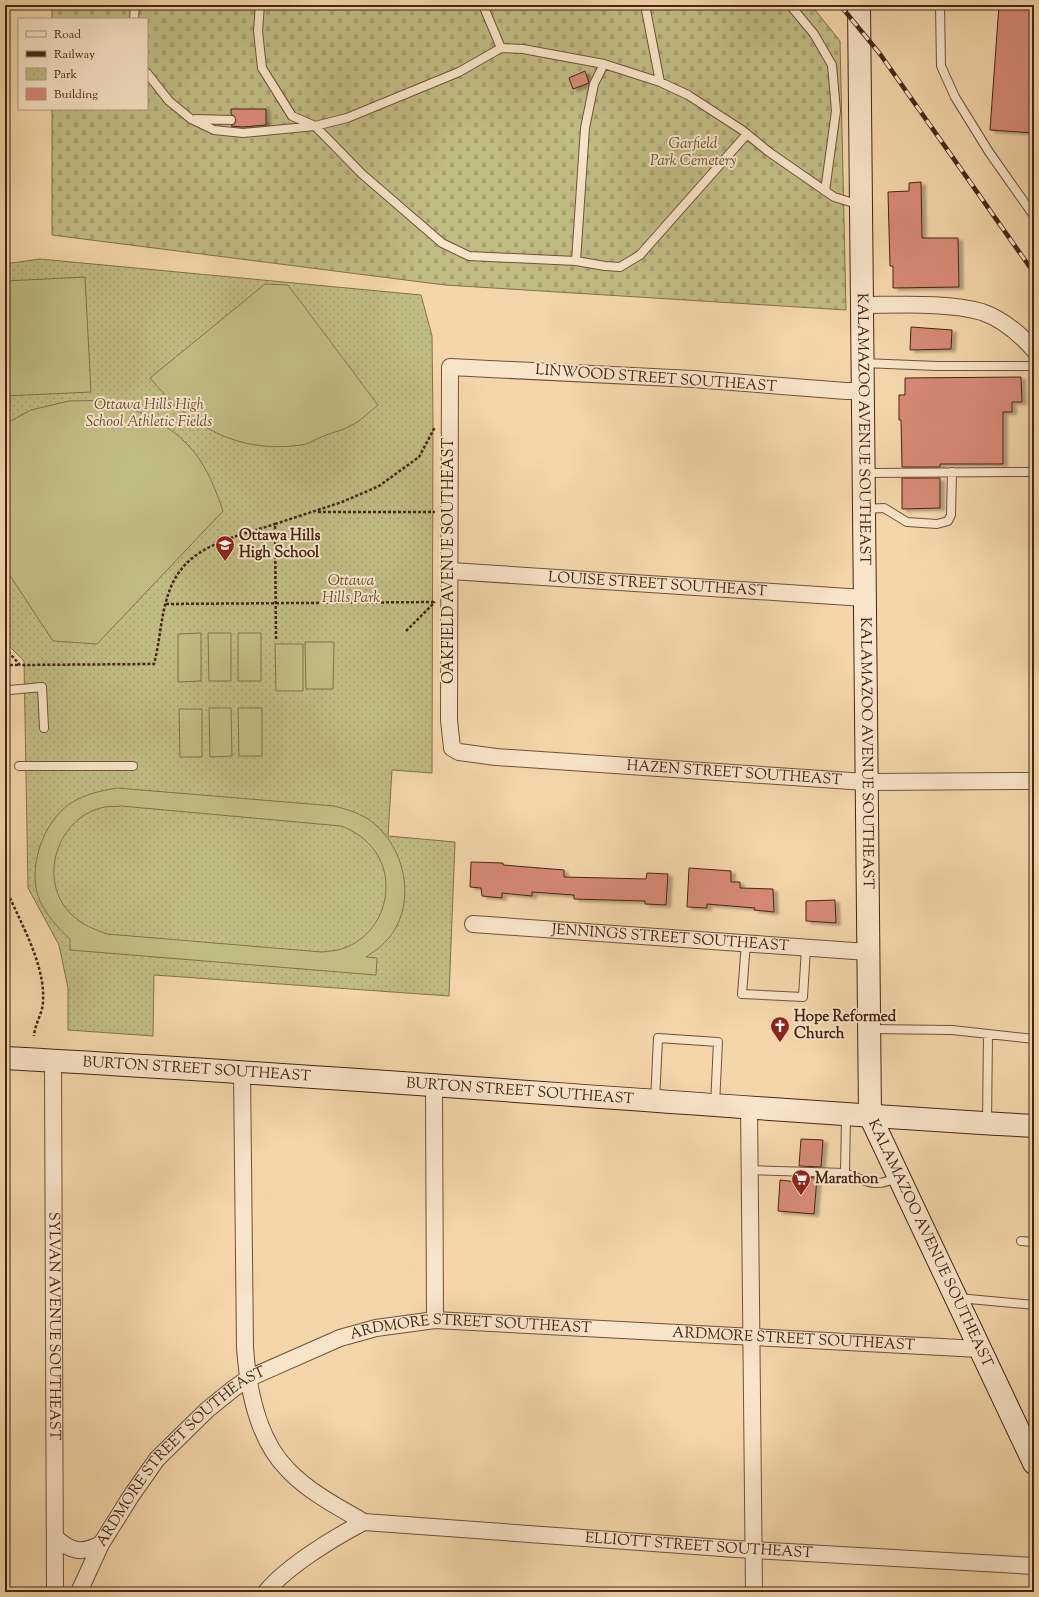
<svg xmlns="http://www.w3.org/2000/svg" width="1039" height="1597" font-family="'Sorts Mill Goudy',serif">
<style>
.cemetery{fill:url(#cemetery-stones);stroke:#83704c}
.park{fill:url(#park-dots);stroke:#83704c}
.pitch{fill:#c1bc84;stroke:#83704c;fill-rule:evenodd}
.building{fill:#d88a75;stroke:#452514;filter:url(#shadow)}
.lines{fill:none;stroke-linecap:round;stroke-linejoin:round}
.lane-casing{stroke:#71513a;stroke-width:10}
.street-casing{stroke:#71513a;stroke-width:18}
.secondary-casing{stroke:#452514;stroke-width:24}
.path{stroke:#452514;stroke-width:2.5;stroke-dasharray:3 2;stroke-linecap:butt}
.lane{stroke:#f8e4c8;stroke-width:8}
.street{stroke:#f8e4c8;stroke-width:16}
.secondary{stroke:#f8e4c8;stroke-width:22}
.rail-casing{stroke:#452514;stroke-width:4.5}
.rail{stroke:#f8e4c8;stroke-width:3;stroke-dasharray:9;stroke-linecap:butt}
.labels{text-anchor:middle;dominant-baseline:central;stroke-width:4;stroke-linejoin:round;paint-order:stroke}
.park-label{font-size:15px;font-style:italic;fill:#644b30;stroke:#f8e4c8}
.street-label{font-size:15px;fill:#452514;stroke:#f8e4c8}
.poi-label{font-size:15px;font-weight:bold;fill:#452514;stroke:#f8e4c8;text-anchor:start}
</style>
<defs>
<pattern id="cemetery-stones" width="16" height="16" patternUnits="userSpaceOnUse"><rect width="16" height="16" fill="#c1bc84"/><path d="M2 7V4a2 2 0 0 1 4 0v3zM10 15v-3a2 2 0 0 1 4 0v3z" fill="#a7a171"/></pattern>
<pattern id="park-dots" width="8" height="8" patternUnits="userSpaceOnUse"><rect width="8" height="8" fill="#c1bc84"/><path d="M2 2h.1M6 6h.1" fill="none" stroke="#a7a171" stroke-width="1.8" stroke-linecap="round"/></pattern>
<filter id="shadow"><feDropShadow dx="4.5" dy="2.5" stdDeviation="1" flood-color="#0004"/></filter>
</defs>
<rect width="100%" height="100%" fill="#f4d6aa"/>
<filter id="stains"><feTurbulence type="fractalNoise" baseFrequency=".005" numOctaves="4"/><feColorMatrix values="0 0 0 0 .2 0 0 0 0 .09 0 0 0 0 .02 0 0 0 .5 -.17"/></filter>
<radialGradient id="worn" r=".72"><stop offset=".6" stop-color="#630" stop-opacity="0"/><stop offset="1" stop-color="#630" stop-opacity=".3"/></radialGradient>
<path class="cemetery" d="M52 5H811L840 41 846 310 445 285 52 235V109H147V19H52Z"/>
<path class="park" d="M40 259 421 295 432 336 433 421 432 773 392 770 388 836 455 842 449 996 154 975 153 1036 68 1030V988L59 945 28 888 24 661 5 642V264Z"/>
<path class="pitch" d="M85 277 91 392 5 396V281Z
M265 284 288 285 378 405C370 411 363 419 354 424 346 429 335 432 326 435 318 438 309 444 301 445 237 454 190 426 150 378Z
M69 401C80 401 91 400 102 401 118 403 131 408 145 415 192 438 207 464 223 511L97 644 53 641 5 568V424L31 410Z
M201 633V681L178 682V634Z
M208 633H231V681H209Z
M238 633H261V681H238Z
M305 642H334L333 689H306Z
M275 644H303V691H276Z
M209 708H231L232 756 210 757Z
M238 708H262V756H239Z
M179 709H202V757H180Z
M117 788 334 806C345 809 357 812 368 819 408 846 420 912 381 946 377 950 371 953 366 957L377 958 376 975 70 950V939C58 928 47 916 40 901 26 870 43 821 71 803 85 794 100 791 117 788ZM121 806 341 826C351 830 359 834 367 842 401 874 387 933 344 948 337 951 329 951 322 952L107 934C94 929 82 925 72 915 36 881 57 816 105 807 110 806 116 807 121 806Z"/>
<path class="building" d="M999 5H1034V133L990 130Z
M585 71 589 83 573 89 569 78Z
M231 109H266V125L243 127 231 126 235 123 236 120 234 116 231 114Z
M921 182 922 238H958L959 287 893 288V266H890L888 192 909 191V183Z
M911 327 952 330 951 349 910 350Z
M1021 377 1022 402H1012V412H1003V464H940V467H902L901 420H899V395H905V378Z
M902 478H940V508L902 509Z
M471 862 503 863V865L564 870V877L646 879 647 873 668 874 666 905 645 904V901L574 899V895L532 892V896L502 893V898L482 896 481 888 470 887Z
M689 868 731 871V882H740V888L773 889 774 912 754 910 755 908 707 904V908L687 907Z
M835 900 836 923 806 921V901Z
M801 1139 823 1140 821 1167 799 1166Z
M798 1177 817 1178 814 1214 778 1211 780 1180 798 1182Z"/>
<g class="lines">
<g class="lane-casing">
<path id="lane" d="M260 5 258 31 262 68 292 116 315 126 362 174 442 243 469 256 576 261 585 128 594 84 604 64
M483 5 501 48
M790 5 814 34 832 65 836 111 825 191
M940 5 941 66 955 97 989 152 1034 216
M134 19 135 5
M147 73 169 101 191 119 214 130 243 133 315 126 347 118 459 72 501 48 523 49 604 64 660 82 645 5
M660 82 688 95 742 130 769 152 834 197 860 205
M196 119 231 120
M576 261 605 266 620 267 640 255 747 134
M863 363 937 366H1034
M865 473 1034 472
M864 509 884 508 907 522 937 524 948 521 951 515 952 472
M10 690 42 687 44 728
M19 766H133
M746 943 742 994 803 997 806 948
M869 1029 952 1030 1034 1039
M655 1101 658 1038 718 1042 715 1105
M987 1123 988 1034
M749 1170 845 1173C866 1181 875 1189 897 1177
M845 1173 846 1115
M1021 1241 1034 1242
M958 1298 1034 1305"/>
</g>
<g class="street-casing">
<g id="street">
<path d="M862 305C897 305 950 302 982 312 1002 319 1020 334 1034 350"/>
<path id="s1" d="M863 391H846L693 379 450 367 449 720 452 748 459 752 496 757 866 782 1034 781"/>
<path id="s2" d="M451 571 864 598"/>
<path id="s3" d="M473 924 868 952"/>
<path id="s4" d="M53 1061 55 1592"/>
<path id="s5" d="M242 1072 245 1348C248 1389 258 1440 288 1470 309 1492 338 1507 364 1522L736 1549 1034 1566"/>
<path d="M434 1086 435 1320"/>
<path d="M749 1108 754 1592"/>
<path d="M55 1537C71 1552 82 1554 101 1544"/>
<path id="s6" d="M79 1592 101 1544 131 1496 157 1459 207 1410 233 1389 247 1379 340 1338 376 1328 435 1320 979 1349"/>
<path d="M266 1592C287 1566 335 1537 364 1522"/>
</g>
</g>
<g class="secondary-casing">
<g id="secondary">
<path id="s7" d="M859 5 870 1116 1034 1463"/>
<path id="s8" d="M5 1058C348 1076 691 1106 1034 1126"/>
</g>
</g>
<path class="path" d="M318 512H435
M166 604 435 602
M406 631 435 602
M276 639 275 524 342 502 379 486 419 457 435 427
M5 648 20 665 154 664C160 642 161 613 169 592 185 545 233 538 275 524
M5 665H19
M5 889C10 897 13 905 17 913 29 939 45 972 43 1001 43 1013 35 1023 34 1036"/>
<use href="#lane" class="lane"/>
<use href="#street" class="street"/>
<use href="#secondary" class="secondary"/>
<g class="rail-casing">
<path id="rail" d="M840 5 880 54 1034 273"/>
</g>
<use href="#rail" class="rail"/>
</g>
<defs>
<g id="school-pin" transform="scale(1)"><path d="M0 17L-7.5 6A9.5 9.5 0 1 1 7.5 6Z" fill="#8f2418" stroke="#f8e4c8"/><path d="M0-5L7-2L0 1L-7-2ZM-4 1L0 2.5L4 1V4Q0 6-4 4Z" fill="#fff"/></g>
<g id="church-pin" transform="scale(1)"><path d="M0 17L-7.5 6A9.5 9.5 0 1 1 7.5 6Z" fill="#8f2418" stroke="#f8e4c8"/><path d="M-1.2-6h2.4v3.5h3.3v2.4h-3.3V6h-2.4V-.1h-3.3v-2.4h3.3Z" fill="#fff"/></g>
<g id="supermarket-pin" transform="scale(1)"><path d="M0 17L-7.5 6A9.5 9.5 0 1 1 7.5 6Z" fill="#8f2418" stroke="#f8e4c8"/><path d="M-6-5.5h2.5l.6 2H6L4.5 2H-2.5L-4.4-4H-6ZM-1.5 3.2a1.3 1.3 0 1 0 .1 0ZM3 3.2a1.3 1.3 0 1 0 .1 0Z" fill="#fff"/></g>
</defs>
<g fill-rule="evenodd">
<use href="#school-pin" x="225" y="545"/>
<use href="#church-pin" x="780" y="1026"/>
<use href="#supermarket-pin" x="801" y="1179"/>
</g>
<g class="labels">
<g class="park-label">
<text x="693" y="144">Garfield<tspan x="693" dy="17">Park Cemetery</tspan></text>
<text x="149" y="405">Ottawa Hills High<tspan x="149" dy="17">School Athletic Fields</tspan></text>
<text x="351" y="581">Ottawa<tspan x="351" dy="17">Hills Park</tspan></text>
</g>
<g class="street-label">
<text transform="translate(656 379) rotate(4)">LINWOOD STREET SOUTHEAST</text>
<text stroke="none"><textPath href="#s7" startOffset="424">KALAMAZOO AVENUE SOUTHEAST</textPath></text>
<text transform="translate(449 561) rotate(-90)">OAKFIELD AVENUE SOUTHEAST</text>
<text stroke="none"><textPath href="#s2" startOffset="207">LOUISE STREET SOUTHEAST</textPath></text>
<text stroke="none"><textPath href="#s7" startOffset="748">KALAMAZOO AVENUE SOUTHEAST</textPath></text>
<text stroke="none"><textPath href="#s1" startOffset="1079">HAZEN STREET SOUTHEAST</textPath></text>
<text stroke="none"><textPath href="#s3" startOffset="198">JENNINGS STREET SOUTHEAST</textPath></text>
<text stroke="none"><textPath href="#s8" startOffset="192">BURTON STREET SOUTHEAST</textPath></text>
<text stroke="none"><textPath href="#s8" startOffset="516">BURTON STREET SOUTHEAST</textPath></text>
<text stroke="none"><textPath href="#s7" startOffset="1252">KALAMAZOO AVENUE SOUTHEAST</textPath></text>
<text stroke="none"><textPath href="#s4" startOffset="265">SYLVAN AVENUE SOUTHEAST</textPath></text>
<text stroke="none"><textPath href="#s6" startOffset="509">ARDMORE STREET SOUTHEAST</textPath></text>
<text stroke="none"><textPath href="#s6" startOffset="833">ARDMORE STREET SOUTHEAST</textPath></text>
<text stroke="none"><textPath href="#s6" startOffset="173">ARDMORE STREET SOUTHEAST</textPath></text>
<text stroke="none"><textPath href="#s5" startOffset="836">ELLIOTT STREET SOUTHEAST</textPath></text>
</g>
<g class="poi-label">
<text x="239" y="536">Ottawa Hills<tspan x="239" dy="17">High School</tspan></text>
<text x="794" y="1017">Hope Reformed<tspan x="794" dy="17">Church</tspan></text>
<text x="815" y="1179">Marathon</text>
</g>
</g>
<rect width="1039" height="1597" fill="none" stroke="#f4d6aa" stroke-width="20"/>
<rect x="6" y="6" width="1027" height="1585" fill="none" stroke="#452514" stroke-width="2"/>
<rect x="10" y="10" width="1019" height="1577" fill="none" stroke="#452514"/>
<rect x="18" y="18" width="130" height="92" fill="#f8e4c8" stroke="#b09880"/>
<rect x="26" y="31" width="20" height="6" fill="#f8e4c8" stroke="#b09880"/>
<text x="54" y="38" font-size="12" fill="#452514">Road</text>
<rect x="26" y="51" width="20" height="6" fill="#452514" stroke="#b09880"/>
<text x="54" y="58" font-size="12" fill="#452514">Railway</text>
<rect x="26" y="68" width="20" height="12" fill="url(#park-dots)" stroke="#b09880"/>
<text x="54" y="78" font-size="12" fill="#452514">Park</text>
<rect x="26" y="88" width="20" height="12" fill="#d88a75" stroke="#b09880"/>
<text x="54" y="98" font-size="12" fill="#452514">Building</text>
<rect width="100%" height="100%" filter="url(#stains)"/>
<rect width="100%" height="100%" fill="url(#worn)"/>
</svg>
